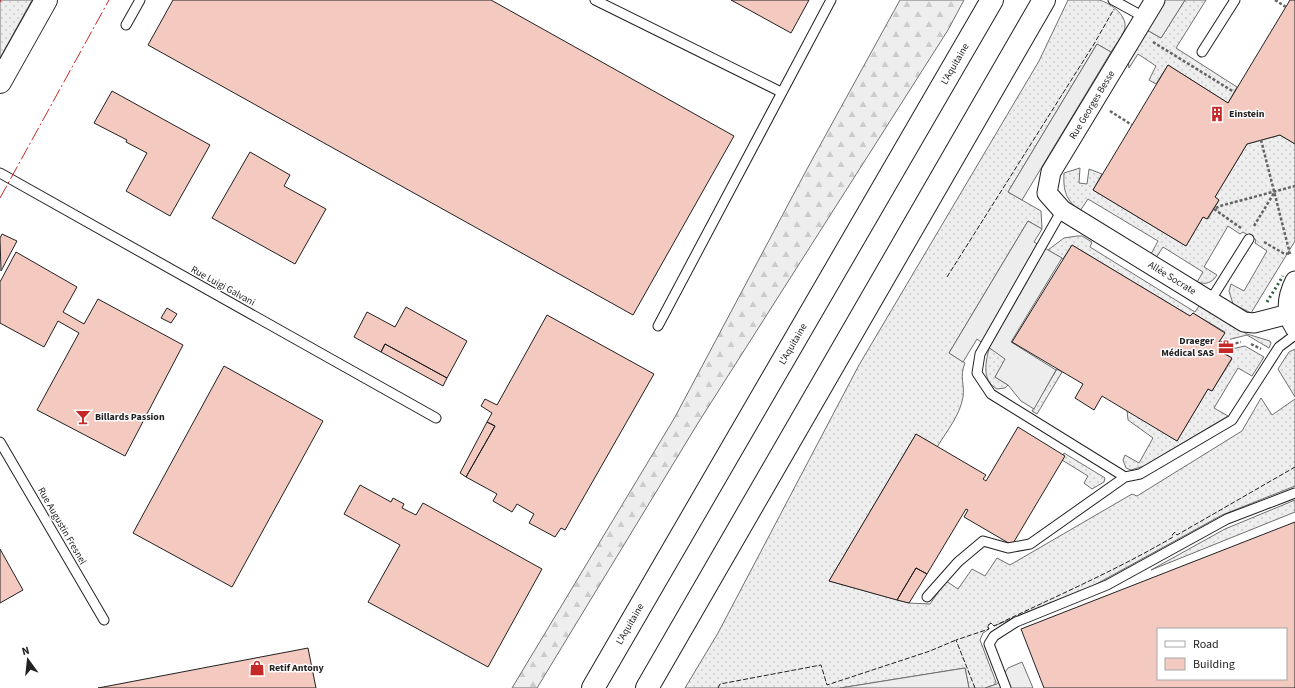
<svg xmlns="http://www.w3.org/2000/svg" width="1295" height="688" font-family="'Source Sans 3',sans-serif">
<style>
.grass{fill:url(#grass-dots);stroke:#6f6f6f}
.forest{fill:url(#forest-firs);stroke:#6f6f6f}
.parking{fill:#ededed;stroke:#6f6f6f}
.building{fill:#f3c9c0;stroke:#222;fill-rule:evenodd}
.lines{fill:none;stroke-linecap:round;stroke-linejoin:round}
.service-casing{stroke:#222;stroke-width:11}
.minor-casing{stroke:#222;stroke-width:21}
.tertiary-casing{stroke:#222;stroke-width:24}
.motorway-casing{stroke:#222;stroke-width:24}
.path{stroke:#646464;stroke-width:2.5;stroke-dasharray:3 2;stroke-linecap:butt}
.service{stroke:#fff;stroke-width:9}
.minor{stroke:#fff;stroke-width:19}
.tertiary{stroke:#fff;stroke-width:22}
.motorway{stroke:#fff;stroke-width:22}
.hedge{stroke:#2f5e38;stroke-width:3;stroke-dasharray:2 3;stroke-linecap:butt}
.fence{stroke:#222;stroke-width:1;stroke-dasharray:5 2;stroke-linecap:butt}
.power{stroke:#c62828;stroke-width:1;stroke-dasharray:14 3 2 3;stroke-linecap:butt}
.labels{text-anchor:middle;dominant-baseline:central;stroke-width:3;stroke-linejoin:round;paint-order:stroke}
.street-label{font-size:10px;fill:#222;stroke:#fff}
.poi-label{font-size:10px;font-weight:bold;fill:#222;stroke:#fff;text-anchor:start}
</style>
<defs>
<pattern id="grass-dots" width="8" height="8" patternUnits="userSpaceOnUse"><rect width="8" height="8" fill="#eee"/><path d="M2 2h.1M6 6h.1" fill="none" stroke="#ccc" stroke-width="1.8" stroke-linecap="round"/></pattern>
<pattern id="forest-firs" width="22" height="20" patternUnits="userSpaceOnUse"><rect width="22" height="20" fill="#eee"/><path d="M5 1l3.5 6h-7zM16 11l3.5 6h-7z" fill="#ccc"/></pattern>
</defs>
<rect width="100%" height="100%" fill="#fff"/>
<path class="grass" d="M0 0H32L0 58Z
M1068 0C1077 0 1090 0 1099 0 1111 3 1130 17 1124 31 1121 38 1115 45 1111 52L1097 44 1008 192 1041 211 1042 229 1028 221 949 353 965 363C959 377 965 384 963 397 960 415 947 431 937 447L916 434 829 581 909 603 930 604 946 581 958 589 972 569 985 576 997 558 1010 565 1132 494 1137 496 1242 431 1261 398 1272 415 1295 399V486L1222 515 1089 588 994 626 991 623 988 626 989 629 983 633 980 640 996 682 994 685 985 688H969L965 668 840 688H685L718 633 859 365 1039 61Z
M1185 0H1206L1176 48 1237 87 1228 103 1168 65 1156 84 1149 80 1156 66 1138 54 1129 68 1128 61 1147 30 1161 38Z
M1280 135 1295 144V241L1251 313 1233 304 1229 291 1231 284 1244 291 1267 251 1255 243 1256 240 1243 232 1240 234 1228 226 1204 267 1217 275C1212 283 1206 285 1197 282L1203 272 1163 247 1156 258 1151 254 1158 241 1088 199 1080 211C1066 200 1063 191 1064 173L1080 168 1079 183 1087 184 1089 169 1102 174 1093 190 1186 246 1203 217 1208 219 1219 200 1215 197 1247 144Z
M1077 236H1082L1092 242 1090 247 1195 312 1199 306 1247 334 1270 341 1271 343 1269 348 1247 335 1219 342 1225 332 1193 313 1190 316 1072 245 1063 259 1048 250 1064 238Z
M1011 341 1015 344 995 377 1008 385 1005 388 997 389C981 380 986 362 989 348Z
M1245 346 1264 357 1252 376 1238 368 1214 408 1228 416 1144 466 1131 470 1126 468 1123 460 1125 455 1139 463 1153 438 1128 420 1127 410 1177 441 1208 389 1212 391 1232 359 1223 351Z
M1295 349V397L1278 369 1289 352Z
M1057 369 1062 372 1037 414 1032 411Z
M1064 453 1105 478 1104 482 1092 489 1084 483 1088 476 1062 460Z
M1295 500V512L1151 570 1225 529Z"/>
<path class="forest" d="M900 0H964L948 30 698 423 537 688H512L675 417 807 169Z"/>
<path class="parking" d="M1157 0H1185L1161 38 1147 30Z
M1097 44 1111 52 1022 200 1008 192Z
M1028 221 1042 229 1034 242 1062 258 1011 342 1056 370 1034 409 1021 401 1008 385 995 377 1005 359 977 339 963 362 949 353Z
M1022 662 1033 688H985L997 684 1008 668Z
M965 668 969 688H840Z"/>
<path class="building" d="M173 0H491L734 136 633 315 148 45Z
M731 0H809L791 33Z
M1290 0H1295V144L1280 135 1247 144 1215 197 1219 200 1207 219 1203 217 1186 246 1093 190 1168 65 1228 103Z
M112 91 210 145 170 216 126 191 147 153 126 142 127 140 94 123Z
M250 152 290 175 284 186 326 209 295 264 212 218Z
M2 234 17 241 1 271 0 238Z
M1072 245 1190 316 1193 313 1225 333 1219 342 1223 353 1232 358 1212 391 1208 389 1177 441 1102 396 1094 410 1075 398 1083 384 1012 342Z
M16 252 77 287 63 312 84 324 98 299 183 345 125 456 37 410 79 333 58 321 44 347 0 323V282Z
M406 307 467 341 447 378 385 344 381 352 354 337 367 312 395 327Z
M167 308 177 314 171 323 161 318Z
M547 315 654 374 565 530 561 528 555 537 529 523 534 514 517 504 512 512 493 501 497 494 466 477 495 426 487 422 492 413 481 406 485 399 497 405Z
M385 344 447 378 443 386 381 352Z
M224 366 323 421 232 587 133 533Z
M487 422 495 426 466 477 460 473Z
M1018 427 1065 456 1012 545 964 517 968 510 966 509 927 574 916 568 897 600 829 581 916 434 986 475 983 479 986 481Z
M360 485 391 502 393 498 404 504 402 508 416 515 423 503 542 569 488 667 368 602 400 545 344 514Z
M1295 522V688H1044L1021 629ZM1158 629H1286V679H1158Z
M0 549 23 590 0 603Z
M916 568 927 574 909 603 897 600Z
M308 648 316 688H98Z"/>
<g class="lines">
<g class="service-casing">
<path id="service" d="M595 0 781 92
M1113 0 1144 17
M126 25 140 0
M1202 52 1235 0
M0 173 436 418
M1062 210 980 354 977 373 991 394 1125 477 1140 474 1232 420 1279 347 1295 335
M1210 301 1249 239
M658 326 831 0
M0 442 104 620
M927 597 958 562 983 541 1008 548 1030 544 1125 477
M1006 688 989 644 994 636 1016 622 1107 585 1227 519 1295 493"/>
</g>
<g class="minor-casing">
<path id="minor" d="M1155 0 1051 172 1047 193 1062 210 1244 322 1254 323 1289 314
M1295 281C1287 297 1285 313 1295 328"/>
</g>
<g class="tertiary-casing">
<path id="tertiary" d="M0 82 46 0"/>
</g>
<g class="motorway-casing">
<path id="motorway" d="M593 688 992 0
M647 688 1044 0"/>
</g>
<path class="path" d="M1275 0 1286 7
M1153 42 1234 92
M1110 111 1132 125
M1261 140 1290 254
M1254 226 1274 193
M1241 228 1214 209 1220 206 1295 186
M1264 242 1283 253 1290 254
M1251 344 1261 349
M1221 347 1241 342"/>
<use href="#service" class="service"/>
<use href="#minor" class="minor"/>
<use href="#tertiary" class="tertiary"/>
<use href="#motorway" class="motorway"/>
<path class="hedge" d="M1267 302 1283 276"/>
<path class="fence" d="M947 277 1094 44 1114 9
M718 688 720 684 821 665 827 685 930 651 956 640
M975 688 956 640 989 629 987 626 991 623 994 626C1054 597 1115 571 1173 537L1172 535 1175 532 1177 535 1295 467"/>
<path class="power" d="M0 2 1 0
M0 198 109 0"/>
</g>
<defs>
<g id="building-bare" transform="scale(1.2)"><path d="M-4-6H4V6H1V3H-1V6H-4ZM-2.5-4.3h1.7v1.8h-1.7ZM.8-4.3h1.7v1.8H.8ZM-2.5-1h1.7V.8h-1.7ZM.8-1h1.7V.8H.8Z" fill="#c62828" stroke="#fff" stroke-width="2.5" paint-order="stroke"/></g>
<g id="office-bare" transform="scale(1.2)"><path d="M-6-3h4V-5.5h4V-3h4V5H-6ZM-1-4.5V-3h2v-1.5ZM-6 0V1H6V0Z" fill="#c62828" stroke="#fff" stroke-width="2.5" paint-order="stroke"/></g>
<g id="bar-bare" transform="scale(1.2)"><path d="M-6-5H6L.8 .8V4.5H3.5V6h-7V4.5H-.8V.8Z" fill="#c62828" stroke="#fff" stroke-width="2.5" paint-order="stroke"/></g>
<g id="shop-bare" transform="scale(1.2)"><path d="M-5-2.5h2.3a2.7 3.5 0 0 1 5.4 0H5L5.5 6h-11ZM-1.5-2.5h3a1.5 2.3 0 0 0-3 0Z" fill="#c62828" stroke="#fff" stroke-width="2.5" paint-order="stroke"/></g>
</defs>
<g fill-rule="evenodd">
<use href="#building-bare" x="1217" y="114"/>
<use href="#office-bare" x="1226" y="347"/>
<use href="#bar-bare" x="83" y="417"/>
<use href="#shop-bare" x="257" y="668"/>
</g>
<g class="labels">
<g class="street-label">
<text transform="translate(955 64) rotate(-60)">L'Aquitaine</text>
<text transform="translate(1092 105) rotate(-59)">Rue Georges Besse</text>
<text transform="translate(1172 278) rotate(32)">Allée Socrate</text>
<text transform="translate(223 286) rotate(29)">Rue Luigi Galvani</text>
<text transform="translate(793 344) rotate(-60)">L'Aquitaine</text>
<text transform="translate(62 526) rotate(60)">Rue Augustin Fresnel</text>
<text transform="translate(630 624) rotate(-60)">L'Aquitaine</text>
</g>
<g class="poi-label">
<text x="1229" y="114">Einstein</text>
<text x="1214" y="341" text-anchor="end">Draeger<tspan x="1214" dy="12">Médical SAS</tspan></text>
<text x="95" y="417">Billards Passion</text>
<text x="269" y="668">Retif Antony</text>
</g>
</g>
<rect x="1157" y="628" width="130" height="52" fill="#ffffff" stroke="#a7a7a7"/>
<rect x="1165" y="641" width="20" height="6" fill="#ffffff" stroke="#a7a7a7"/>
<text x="1193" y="648" font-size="12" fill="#222222">Road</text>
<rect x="1165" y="658" width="20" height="12" fill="#f3c9c0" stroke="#a7a7a7"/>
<text x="1193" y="668" font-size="12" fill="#222222">Building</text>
<g transform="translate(28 660) rotate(345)" stroke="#ffffff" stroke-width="3" paint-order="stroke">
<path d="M0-3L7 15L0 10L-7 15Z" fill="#222222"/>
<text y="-6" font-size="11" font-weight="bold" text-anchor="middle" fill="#222222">N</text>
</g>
</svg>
